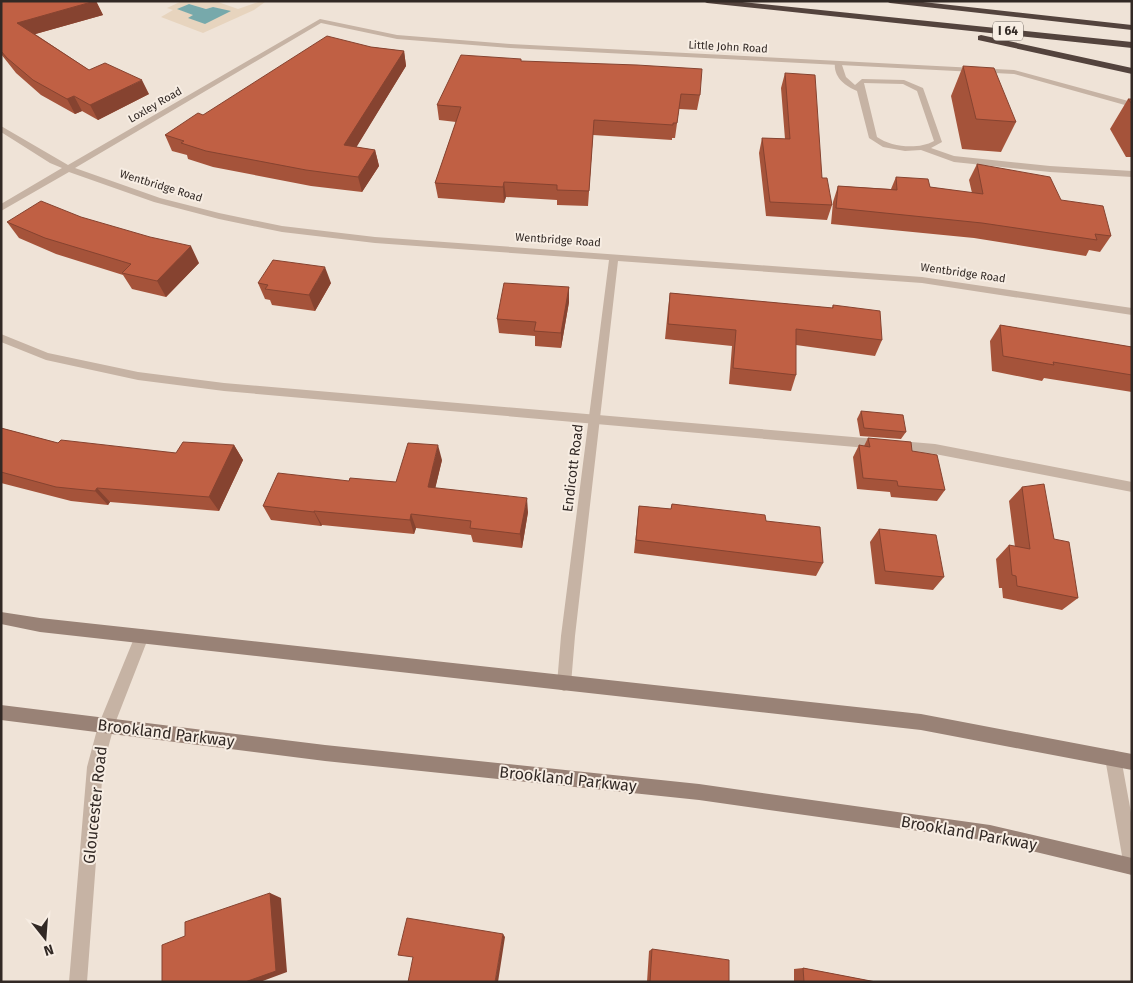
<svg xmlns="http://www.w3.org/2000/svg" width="1133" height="983" font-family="'Fira Sans',sans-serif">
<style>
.plaza{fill:#e7d4be;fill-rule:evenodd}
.water{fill:#77a9ab}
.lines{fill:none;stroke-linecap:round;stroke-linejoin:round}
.lane{fill:#c6b3a4;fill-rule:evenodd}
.street{fill:#c6b3a4;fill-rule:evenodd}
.secondary{fill:#998276;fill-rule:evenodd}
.highway{fill:#53433d;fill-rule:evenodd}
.wall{fill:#a5533a}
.shaded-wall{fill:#864330}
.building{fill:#c06044;stroke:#864330}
.labels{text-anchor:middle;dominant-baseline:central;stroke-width:4;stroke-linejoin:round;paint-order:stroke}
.far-street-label{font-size:11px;fill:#322925;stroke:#f7ede3}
.shield{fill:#f7ede3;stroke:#6d645e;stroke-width:1}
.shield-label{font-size:12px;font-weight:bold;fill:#322925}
.street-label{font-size:14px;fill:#322925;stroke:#f7ede3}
.near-street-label{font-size:16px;fill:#322925;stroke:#f7ede3}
</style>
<rect width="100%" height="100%" fill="#efe3d7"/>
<path class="plaza" d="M182 1 218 2 238 9 261 1 265 2 254 10 203 33 161 17 173 10 167 8ZM189 4 206 9 213 7 226 11 189 18 194 15 178 9Z"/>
<path class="water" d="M189 4 206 9 213 7 231 11 205 24 188 18 193 15 177 9Z"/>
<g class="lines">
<path class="lane" d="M835 62H841L846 77 855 85 862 79 904 80 923 88 942 142 931 148 954 156 1050 166 1132 171V177L1050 172 954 162 921 150 905 151 883 147 869 138 857 91C845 86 833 77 835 62ZM864 83 903 84 917 91 934 141C918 150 891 147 877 137Z
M1 334 48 353 138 372 224 383 935 444 1132 482V492L935 454 224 391 138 380 46 360 1 342Z"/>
<path class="street" d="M320 19 397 35 510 44 1014 70 1132 102V107L1014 74 510 48 397 39 321 23 75 168 160 198 219 213 282 226 375 237 922 277 1132 308V315L922 283 618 261 575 636 571 684 569 689 564 691 559 689 557 684 561 636 609 260 375 243 282 232 219 219 154 202 69 172 1 211V204L62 168 50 163 1 132V126L68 165Z
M142 629 147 631 149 636 114 726 103 767 87 982H69L87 767 98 726 137 631Z
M1113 750 1119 752 1121 758 1132 818V875L1126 873 1124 867 1105 758 1107 752Z"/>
<path class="secondary" d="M1 612 40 618 921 714 1132 754V770L921 730 40 632 1 624Z
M1 705 325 745 699 784 990 825 1132 858V875L990 841 699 800 325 761 1 720Z"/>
<path class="highway" d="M703 1H733L1132 42V48L707 3Z
M886 1H914L1132 25V30L890 3Z
M981 35 1132 68V74L978 40V36Z"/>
</g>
<path class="wall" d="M1 1H96L103 15 35 34 89 70 149 94 98 120 82 111 75 114 41 95 16 73 1 54Z
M371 47 404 51 406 66 356 147 375 150 379 166 362 192 311 186 213 167 188 159 187 155 172 151 165 135Z
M521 61 700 95 697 110 679 109 675 138H672V140L593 135 588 206 557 205V200L506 197 504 203 438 198 435 183 456 122 439 120 437 105Z
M963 66 1016 122 1001 152 962 149 951 96Z
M785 73 832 205 827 220 766 216 759 153 762 138 785 139 781 88Z
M1128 99H1132V157H1126L1110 129Z
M977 164 1061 200 1111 236 1100 252 1089 250 1086 256 974 238 831 224 833 202 838 186 891 189 896 177 930 187 972 193 969 180Z
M7 222 199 263 166 297 132 289 123 275 56 254 19 238Z
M258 283H331L315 311 272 305 270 300 265 299Z
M569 287V302L561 348 535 346V336L499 333 497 319Z
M670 293 832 308 833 305 882 340 875 356 796 345V375L791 391 729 384 732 346 665 339 668 309Z
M1000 325 1132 347V392L1044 378 1042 381 992 371 990 341Z
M861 411 906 432 901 439 860 436 857 419Z
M1 428 58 443 176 453 234 445 243 460 219 511 110 502 108 505 71 501 1 483Z
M868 438 912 451 945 490 937 501 891 497 890 492 857 489 853 457 859 445 864 446Z
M442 460 435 488 528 512 522 548 473 542 471 535 416 528 414 534 322 525 321 526 271 520 263 506 349 481 396 482Z
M1022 487 1054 539 1078 598 1062 610 1003 598 1002 588H999L996 559 1009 545 1015 547 1009 501Z
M672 504 766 521 823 563 816 576 634 553 639 506 671 509Z
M879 529 944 577 933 590 875 584 870 542Z
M652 949 729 982H647L649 951Z
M803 968 876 982H794V969Z"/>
<path class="shaded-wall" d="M96 1 103 15 25 37 17 23Z
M404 51 406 66 348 161 344 145Z
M142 80 149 94 98 120 90 105Z
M74 96 82 111 75 114 67 99Z
M375 150 379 166 362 192 358 177Z
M504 182 506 197 504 203 503 187Z
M191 246 199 263 166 297 157 281Z
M325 267 331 283 315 311 309 295Z
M569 287V302L561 348V333Z
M234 445 243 460 219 511 209 497Z
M438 445 442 460 432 502 428 487Z
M97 488 110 502 108 505 95 491Z
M527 498 528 512 522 548 520 534Z
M314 511 322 525 321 526 314 512Z
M411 514 416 528 414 534 410 520Z
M270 893 281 898 287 972 260 982H245Z
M503 934 505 937 498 982H495Z"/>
<path class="building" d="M1 1H95L17 23 89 70 105 63 142 80 90 105 74 96 67 99 33 80 7 58 1 51Z
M327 36 371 47 404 51 344 145 375 150 358 177 306 170 206 151 181 143 184 141 165 135 198 113 203 115Z
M461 55 521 59V61L637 65 702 69 700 95 681 94 677 123H673V125L594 120 589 191 557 190V185L504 182 503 187 435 183 461 107 437 105Z
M963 66 994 68 1016 122 976 119Z
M785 73 815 75 822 178H827L832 205 770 202 762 138 790 139Z
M1128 99H1132V104Z
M977 164 1050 177 1061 200 1103 206 1111 236 1095 234 1097 240 982 223 836 208 838 186 897 190 896 177 928 179 930 187 983 194Z
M41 201 81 217 150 237 191 246 157 281 122 273 131 264 45 238 7 222Z
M273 260 325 267 309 295 265 289 268 285 258 283Z
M504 283 569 287 561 333 534 331 536 322 497 319Z
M670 293 833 308V305L880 311 882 340 796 329V375L733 368 736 330 668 324Z
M1000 325 1132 347V375L1053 362 1054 365 1003 356Z
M861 411 903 415 906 432 864 428Z
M1 428 58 443 61 440 176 453 183 442 234 445 209 497 97 488 95 491 56 487 1 472Z
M868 438 911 442 912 451 937 455 945 490 898 486 897 481 863 478 859 445 870 447Z
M408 443 438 445 428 487 527 498 520 534 470 528 471 521 411 514 410 520 314 511V512L263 506 278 473 349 481 350 478 396 482Z
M1044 484 1054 539 1069 542 1078 598 1017 586 1016 576 1012 575 1009 545 1030 549 1022 487Z
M672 504 765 515 766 521 820 527 823 563 636 540 639 506 671 509Z
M879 529 936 535 944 577 885 571Z
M270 893 276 971 245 982H162V945L185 936V922Z
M407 918 503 934 495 982H408L413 957 398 955Z
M652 949 729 960V982H650Z
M803 968 876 982H804Z"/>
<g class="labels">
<g class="far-street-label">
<text transform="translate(728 47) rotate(3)">Little John Road</text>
<text transform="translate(155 105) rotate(-30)">Loxley Road</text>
<text transform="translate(161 186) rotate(17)">Wentbridge Road</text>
<text transform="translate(558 240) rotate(4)">Wentbridge Road</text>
<text transform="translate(963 273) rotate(8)">Wentbridge Road</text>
</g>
<rect class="shield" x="993" y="21.5" width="30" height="19" rx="4"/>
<g class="shield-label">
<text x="1008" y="31">I 64</text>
</g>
<g class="street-label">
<text transform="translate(573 468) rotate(-83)">Endicott Road</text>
</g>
<g class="near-street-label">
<text transform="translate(166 733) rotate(7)">Brookland Parkway</text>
<text transform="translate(568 779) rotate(6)">Brookland Parkway</text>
<text transform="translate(95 805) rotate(-84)">Gloucester Road</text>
<text transform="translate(969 833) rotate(10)">Brookland Parkway</text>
</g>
</g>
<rect width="1133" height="983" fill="none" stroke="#322925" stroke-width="5"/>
<g transform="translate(45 938) rotate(163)" stroke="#f7ede3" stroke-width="4" paint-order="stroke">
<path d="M0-4L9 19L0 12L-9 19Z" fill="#322925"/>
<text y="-8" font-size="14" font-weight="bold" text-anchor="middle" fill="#322925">N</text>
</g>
</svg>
